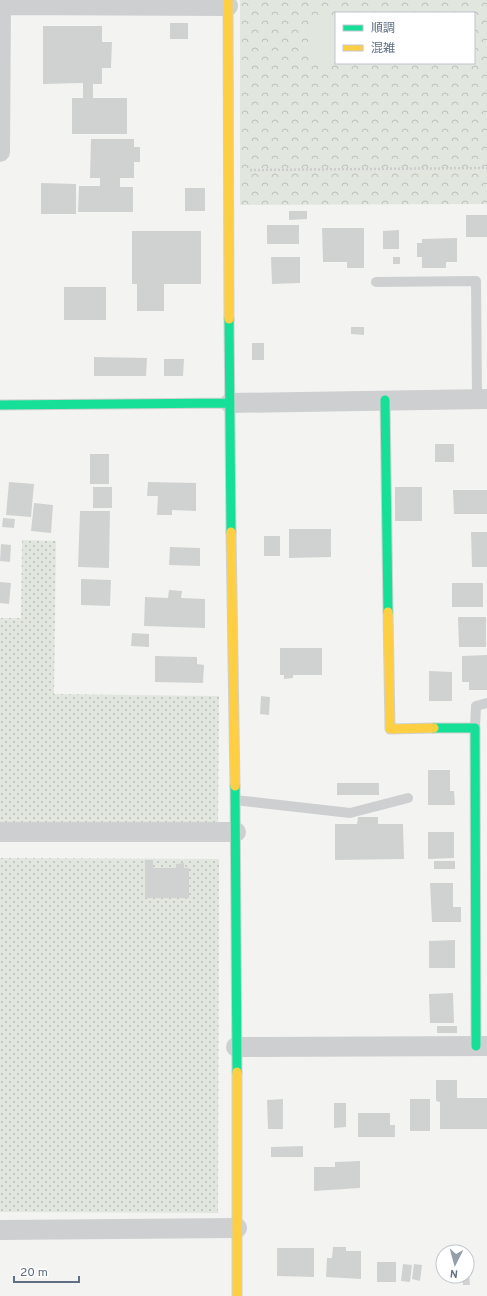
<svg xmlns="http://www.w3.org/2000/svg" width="487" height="1296" font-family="Overpass,'Noto Sans JP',sans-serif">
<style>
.grass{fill:url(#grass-dots)}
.park{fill:url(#park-crowns);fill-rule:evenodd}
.garden{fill:#e1e7df}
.building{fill:#d0d2d2}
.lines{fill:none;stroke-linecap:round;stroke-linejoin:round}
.fast-casing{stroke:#cfd1d2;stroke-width:11}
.slow-casing{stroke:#cfd1d2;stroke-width:11}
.path{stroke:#ccc;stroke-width:2.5;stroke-dasharray:2 2;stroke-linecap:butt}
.lane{stroke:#cecfd0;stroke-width:10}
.street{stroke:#cecfd0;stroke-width:20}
.fast{stroke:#16e098;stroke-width:9}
.slow{stroke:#ffcf43;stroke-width:9}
</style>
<defs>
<pattern id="grass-dots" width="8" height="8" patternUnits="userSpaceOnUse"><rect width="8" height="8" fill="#e1e7df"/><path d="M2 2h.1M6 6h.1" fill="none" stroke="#babfba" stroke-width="1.8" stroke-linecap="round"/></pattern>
<pattern id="park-crowns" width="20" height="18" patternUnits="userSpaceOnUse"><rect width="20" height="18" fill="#e1e7df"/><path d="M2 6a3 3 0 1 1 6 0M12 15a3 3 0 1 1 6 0" fill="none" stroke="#babfba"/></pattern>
</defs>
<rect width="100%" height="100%" fill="#f3f4f1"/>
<path class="grass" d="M22 540 56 541 54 694 219 696 218 826 0 824V618H21Z
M0 858 219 859 218 1213 0 1212Z"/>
<path class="park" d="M240 0H487V204L240 205ZM336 13H474V63H336Z"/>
<path class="garden" d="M311 16H336V63H360V65H311Z"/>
<path class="building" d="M170 23H188V39H170Z
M43 26H102V42H112L111 68H102V84H93V98H127V134H72V98H83V83L43 84Z
M91 139H134V147H140V162H134V178H120V187H133V212H78L79 186H100V178H90Z
M41 183 76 184V214H41Z
M185 188H205V211H185Z
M289 211H307V219L289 220Z
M466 215H487V237H466Z
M267 225H299V244H267Z
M322 228H364V268H347V262H323Z
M399 230V249H383V231Z
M132 231H201V284H164V311H137V284H132Z
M457 238V262H446V268H422V257H417V243H422V239Z
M271 257H300V283L272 284Z
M393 257H400V264H393Z
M64 287H106V320H64Z
M351 327H364V335L351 334Z
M252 343H264V360H252Z
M94 357 147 358 146 376H94Z
M164 359H184L183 376H164Z
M435 444H454V462H435Z
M90 454H109V484H90Z
M9 482 34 484 31 517 6 515Z
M148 482 196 483V511L172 510V515H157L158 496H147Z
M93 487H112V508H93Z
M395 487H422V521H395Z
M453 490H487V514H454Z
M34 503 53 505 51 533 31 531Z
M80 511H110L109 568 78 567Z
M3 518 15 519 14 528 2 527Z
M289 529H331V557L289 558Z
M471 532H487V567H472Z
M264 536H280V556H264Z
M1 544 11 545 10 562 0 561Z
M170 547 200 548V566L169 565Z
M81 579 111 580 110 606 81 605Z
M0 582 11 583 9 604 0 603Z
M452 583H483V607H452Z
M169 590 182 591 181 598 205 599V628L144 626 145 597 168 598Z
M458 617H486V647H459Z
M132 633 149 634V647L131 646Z
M280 648H322V675H293V678L284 679V675H280Z
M487 655V690H469V682H462V656Z
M155 656 197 657V664L204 665 203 683 155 682Z
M429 671 452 672V701H429Z
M261 696 270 697 269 715 260 714Z
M428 770H450V791H454L455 805H428Z
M337 783H379V795H337Z
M358 817H378V824H403L404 859 335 860V824H357Z
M428 832H454V858L428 859Z
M145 860H153V868H176V864L184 863V868H189V898H145Z
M434 861H455V869H434Z
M430 883H453V907H461V922H432Z
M455 940V968H429V941Z
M453 993 454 1023H430L429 994Z
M437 1026H457V1033H437Z
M436 1080H457V1098H487V1129H440V1102L436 1101Z
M283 1099V1129H268L267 1100Z
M410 1099H430V1131H410Z
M334 1103H346V1127L334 1128Z
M358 1113H390V1125H395V1137H358Z
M303 1146V1157H271V1147Z
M360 1161V1188L314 1191V1167H335V1162Z
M333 1247H346V1251H361V1279L326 1277 327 1258H332Z
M277 1248H314V1277L277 1276Z
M377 1262H396V1282H377Z
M403 1264 412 1265 410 1282 401 1281Z
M414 1264 422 1265 420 1281 412 1279Z
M467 1273H469L470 1285H463L462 1276H467Z"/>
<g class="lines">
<g class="fast-casing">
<path id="fast" d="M229 319 231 532
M385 400 388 612
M0 405 230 403
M434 728H475L476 1046
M235 786 237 1072"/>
</g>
<g class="slow-casing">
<path id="slow" d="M228 0 229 319
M231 532 235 786
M388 612 390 729 434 728
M237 1072V1296"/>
</g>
<path class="path" d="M250 170 487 168"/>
<path class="lane" d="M376 282 476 281 477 399
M475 728 476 706 487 703
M235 800 350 813 408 798"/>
<path class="street" d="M0 5 228 6
M0 152 1 0
M230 403 487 399
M0 832H236
M236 1047 487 1046
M0 1230 237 1228"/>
<use href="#fast" class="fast"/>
<use href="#slow" class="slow"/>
</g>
<rect x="335" y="12" width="140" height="52" fill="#ffffff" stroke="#bfc5ce"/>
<rect x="343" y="25" width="20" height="6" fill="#16e098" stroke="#bfc5ce"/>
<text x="371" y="32" font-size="12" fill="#606f84">順調</text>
<rect x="343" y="45" width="20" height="6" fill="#ffcf43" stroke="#bfc5ce"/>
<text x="371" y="52" font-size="12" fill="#606f84">混雑</text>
<g transform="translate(455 1264) rotate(186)"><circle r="19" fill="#ffffff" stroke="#bfc5ce"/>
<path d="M0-3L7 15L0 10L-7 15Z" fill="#939eaa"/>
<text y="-6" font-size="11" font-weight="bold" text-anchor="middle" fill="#606f84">N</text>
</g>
<path d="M14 1276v6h65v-6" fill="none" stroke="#606f84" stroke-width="2"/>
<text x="20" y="1276" font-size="12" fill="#606f84" stroke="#ffffff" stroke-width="3" paint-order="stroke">20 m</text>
</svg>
